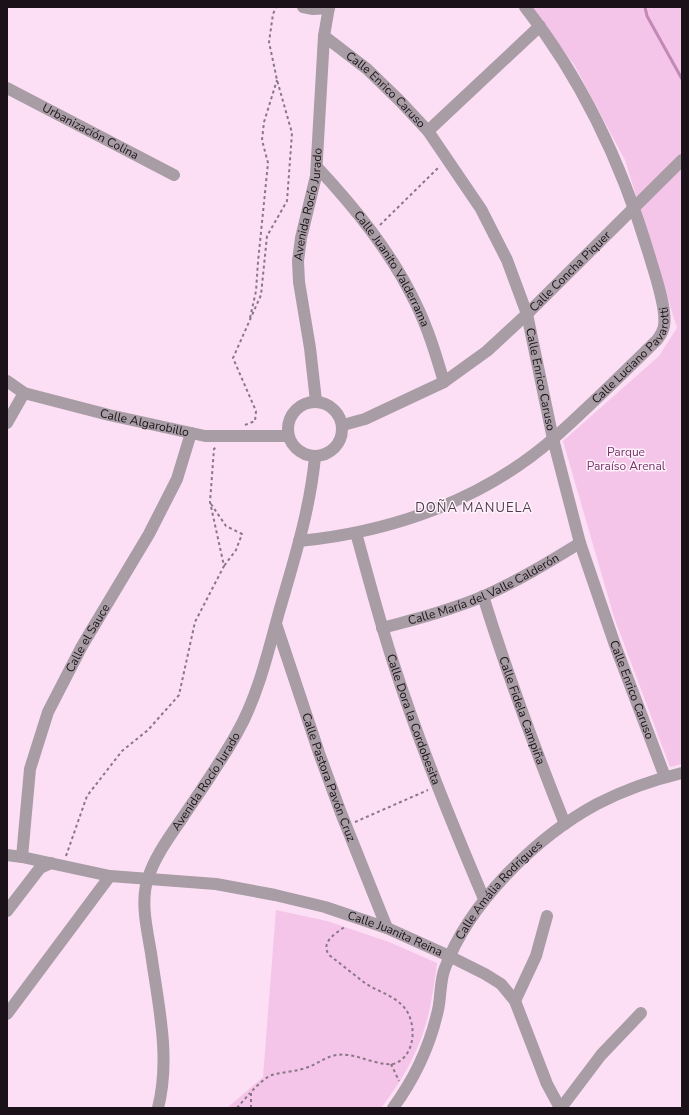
<svg xmlns="http://www.w3.org/2000/svg" width="689" height="1115" font-family="'Nunito Sans',sans-serif">
<style>
.green{fill:#f4c5e9}
.lines{fill:none;stroke-linecap:round;stroke-linejoin:round}
.stream{stroke:#c289b5;stroke-width:3}
.path{stroke:#8a7785;stroke-width:2;stroke-dasharray:3 3;stroke-linecap:butt}
.minor{stroke:#a89ca5;stroke-width:12}
.labels{text-anchor:middle;dominant-baseline:central;stroke-width:3;stroke-linejoin:round;paint-order:stroke}
.street-label{font-size:12px;fill:#1b1219;stroke:#fff3fb}
.park-label{font-size:12px;fill:#77326b;stroke:#fff3fb}
.neighbourhood-label{font-size:13px;letter-spacing:1px;fill:#4f384a;stroke:#fff3fb}
</style>
<rect width="100%" height="100%" fill="#fcdff5"/>
<path class="green" d="M531 7H682V764L670 767 614 617 563 441 659 356 677 328 625 160 575 66Z
M276 910 327 921 389 942 437 963C434 986 431 1009 424 1030 415 1058 399 1085 381 1108H227L263 1077Z"/>
<g class="lines">
<path class="stream" d="M645 7 647 16 682 79"/>
<path class="path" d="M380 225 440 166
M250 318 256 291 258 262 268 163 262 140 264 122 277 80
M245 425 255 421 256 411 233 358 261 295 267 236 287 201 292 133 277 80 269 42 273 14 276 7
M211 504 226 526 242 534 236 550 224 566
M355 822 428 790
M66 856 87 796 122 751 148 730 179 695 195 622 224 566 210 502 214 449 217 446
M391 1064 399 1081
M237 1108 250 1093
M251 1108V1092C257 1086 264 1078 272 1075 282 1072 293 1072 302 1069 319 1065 328 1052 348 1055 360 1056 385 1068 396 1063 417 1054 417 1019 402 1005 392 995 377 991 365 983 353 974 341 964 329 955 320 942 336 933 346 926"/>
<g class="minor">
<path d="M303 7 313 9 329 8"/>
<path id="s1" d="M324 36 367 69 400 101 428 131 481 209 507 260 527 314 553 439 580 543 615 645 665 777"/>
<path id="s2" d="M7 88 174 175"/>
<path d="M428 131 540 26"/>
<path id="s3" d="M317 167C355 208 391 252 415 302 428 328 436 355 444 382"/>
<path id="s4" d="M7 381 24 393 109 415 205 436H288"/>
<path id="s5" d="M316 401 310 348 299 282 298 261 301 238 316 176 324 36 329 7"/>
<circle cx="315" cy="429" r="27"/>
<path d="M7 423 24 393"/>
<path id="s6" d="M343 425 365 419 444 382 487 351 527 314 682 160"/>
<path id="s7" d="M356 533C368 576 379 619 393 662 419 743 451 821 484 899"/>
<path id="s8" d="M299 541C392 532 483 500 554 438 589 407 623 373 657 340 660 336 663 332 664 326 667 310 656 278 651 261 624 169 585 83 525 7"/>
<path id="s9" d="M483 596C507 673 535 749 565 824"/>
<path id="s10" d="M276 624 319 753 341 813 387 928"/>
<path id="s11" d="M382 628C416 619 451 610 484 596 518 581 549 562 580 543"/>
<path id="s12" d="M7 855 22 857 110 876 216 884 275 895 325 907 387 928 449 956 485 974 501 984 515 1001 547 1084 560 1108"/>
<path id="s13" d="M22 857 30 769 48 712 82 646 149 534 177 479 191 433"/>
<path d="M7 911 40 868 51 863"/>
<path d="M515 1001 536 956 547 916"/>
<path d="M7 1014 110 876"/>
<path id="s14" d="M158 1108C171 1057 158 1004 151 953 147 929 140 901 148 878 155 856 170 836 183 817 201 790 221 762 237 733 258 696 268 652 279 612 294 560 310 510 315 457"/>
<path id="s15" d="M393 1108C415 1078 430 1046 438 1010 441 997 440 979 445 968 469 903 536 837 597 804 624 790 653 780 682 773"/>
<path d="M561 1108 601 1055 641 1013"/>
</g>
</g>
<g class="labels">
<g class="street-label">
<text stroke="none"><textPath href="#s1" startOffset="82">Calle Enrico Caruso</textPath></text>
<text stroke="none"><textPath href="#s2" startOffset="94">Urbanización Colina</textPath></text>
<text stroke="none"><textPath href="#s5" startOffset="199">Avenida Rocío Jurado</textPath></text>
<text stroke="none"><textPath href="#s3" startOffset="127">Calle Juanito Valderrama</textPath></text>
<text stroke="none"><textPath href="#s6" startOffset="278">Calle Concha Piquer</textPath></text>
<text stroke="none"><textPath href="#s8" startOffset="395">Calle Luciano Pavarotti</textPath></text>
<text stroke="none"><textPath href="#s1" startOffset="417">Calle Enrico Caruso</textPath></text>
<text stroke="none"><textPath href="#s4" startOffset="145">Calle Algarobillo</textPath></text>
<text stroke="none"><textPath href="#s11" startOffset="109">Calle María del Valle Calderón</textPath></text>
<text stroke="none"><textPath href="#s13" startOffset="232">Calle el Sauce</textPath></text>
<text stroke="none"><textPath href="#s1" startOffset="741">Calle Enrico Caruso</textPath></text>
<text stroke="none"><textPath href="#s9" startOffset="121">Calle Fidela Campiña</textPath></text>
<text stroke="none"><textPath href="#s7" startOffset="195">Calle Dora la Cordobesita</textPath></text>
<text stroke="none"><textPath href="#s10" startOffset="162">Calle Pastora Pavón Cruz</textPath></text>
<text stroke="none"><textPath href="#s14" startOffset="345">Avenida Rocío Jurado</textPath></text>
<text stroke="none"><textPath href="#s15" startOffset="247">Calle Amália Rodrigues</textPath></text>
<text stroke="none"><textPath href="#s12" startOffset="398">Calle Juanita Reina</textPath></text>
</g>
<g class="park-label">
<text x="626" y="452">Parque<tspan x="626" dy="14">Paraíso Arenal</tspan></text>
</g>
<g class="neighbourhood-label">
<text x="474" y="508">DOÑA MANUELA</text>
</g>
</g>
<rect width="689" height="1115" fill="none" stroke="#1b1219" stroke-width="16"/>
</svg>
